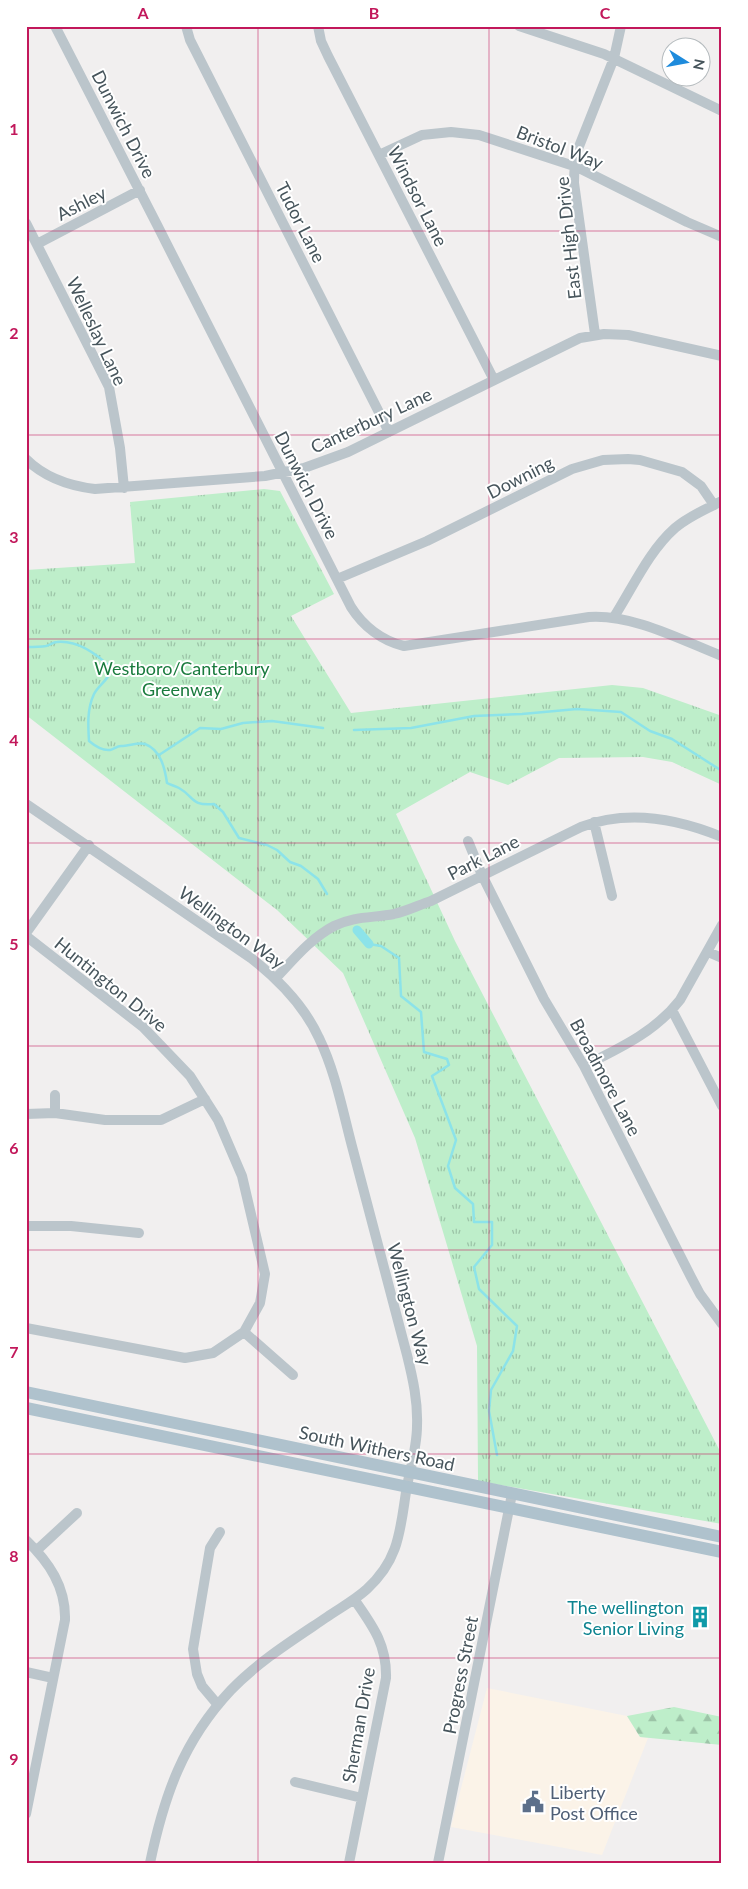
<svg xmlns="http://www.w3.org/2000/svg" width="748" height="1889" font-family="Lato,sans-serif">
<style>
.commercial{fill:#fbf3e8}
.forest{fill:url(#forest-firs)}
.park{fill:url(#park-tufts)}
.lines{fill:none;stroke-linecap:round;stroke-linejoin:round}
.stream{stroke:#8ce3e9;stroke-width:2.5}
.canal{stroke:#8ce3e9;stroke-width:9}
.minor{stroke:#bbc5cb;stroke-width:10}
.major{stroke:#afc2cd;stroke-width:12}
.grid{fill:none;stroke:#c2185b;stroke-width:1;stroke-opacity:0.55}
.labels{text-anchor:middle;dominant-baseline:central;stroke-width:4;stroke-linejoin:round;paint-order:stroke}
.street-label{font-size:18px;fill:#47555c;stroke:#fff}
.park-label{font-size:18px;fill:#197b3d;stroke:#fff}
.culture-label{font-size:18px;fill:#0d838f;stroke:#fff;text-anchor:end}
.service-label{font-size:18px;fill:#4e5e75;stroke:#fff;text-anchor:start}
.neatline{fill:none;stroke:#c2185b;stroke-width:2}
.grid-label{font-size:16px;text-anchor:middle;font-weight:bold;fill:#c2185b}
</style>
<defs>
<pattern id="forest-firs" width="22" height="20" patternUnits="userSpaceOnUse" patternTransform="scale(1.25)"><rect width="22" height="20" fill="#beeeca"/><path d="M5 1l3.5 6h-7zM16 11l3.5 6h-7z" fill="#9cc4a7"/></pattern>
<pattern id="park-tufts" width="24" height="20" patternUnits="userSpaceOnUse" patternTransform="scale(1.25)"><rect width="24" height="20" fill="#beeeca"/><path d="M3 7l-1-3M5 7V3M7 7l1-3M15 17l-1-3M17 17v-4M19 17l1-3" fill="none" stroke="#9cc4a7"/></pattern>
</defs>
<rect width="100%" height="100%" fill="#f1efef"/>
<path class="commercial" d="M487 1688 627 1716 640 1737 648 1738 602 1855 451 1827Z"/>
<path class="forest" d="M674 1707 722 1717V1745L640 1737 627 1716Z"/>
<path class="park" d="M264 489 280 491 334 594 291 616 351 713 612 685 643 688 722 716V785L672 762 643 757 559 758 508 785 470 772 396 814 455 941 722 1455V1524L478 1481 477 1346 415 1138 343 973 277 910 26 715V570L135 563 130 502Z"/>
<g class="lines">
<path class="stream" d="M26 647C33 647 40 647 46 646 50 645 53 642 57 642 78 640 98 655 112 669 108 681 99 684 94 694 87 709 88 725 89 741 95 746 102 751 110 750 114 749 117 746 121 746 129 746 138 742 145 744 161 750 165 769 167 783 171 785 175 786 179 788 195 797 190 806 214 804L223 812 239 838 267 845 277 850 290 862 301 866 318 879 327 894
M354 730 411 728 474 716 522 714 577 709 621 712 650 731 672 739 722 771
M159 755 200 728 221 729 243 723 272 721 323 728
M369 944 381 946 399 958 401 996 421 1012 424 1052 447 1059 449 1065 432 1076 456 1140 448 1166 455 1188 473 1204 474 1222H492V1245L474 1267 479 1289 517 1326 513 1351 491 1390 489 1411 497 1455"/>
<path class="canal" d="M357 930 369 944"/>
<path class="minor" d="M55 26C155 219 252 413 351 607 363 626 382 641 404 646L589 617C633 614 681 640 722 656
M186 26 190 40 389 432
M318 26 321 41 328 56 494 380
M519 26 604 54 722 111
M379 155 422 135 451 132 479 135 577 167 687 222 722 237
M26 223 109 387 120 448 124 488
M37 244 140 190
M595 334 574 183C574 172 575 160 578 149L614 58 621 26
M26 459C45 478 70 486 95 489L265 476 304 468 348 452 580 338 604 334 628 335 722 356
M337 579 427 541 572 469 603 460 628 459 640 460 682 472 701 486 714 505
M614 617C633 587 649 551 675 528 689 516 706 509 722 501
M26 804 251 958C279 980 304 1005 319 1038 336 1073 343 1113 353 1150 371 1219 389 1287 407 1355 413 1379 418 1402 417 1426 417 1446 411 1466 407 1486 400 1527 401 1558 367 1589 355 1600 340 1608 327 1617 293 1640 259 1661 231 1690 183 1741 164 1796 150 1863
M594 822 612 896
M468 841 482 875 544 999 584 1066 691 1277 700 1294 722 1324
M26 933 89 845
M26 936 143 1027 190 1076 218 1120 242 1176 265 1274 260 1303 244 1332 213 1353 185 1358 26 1328
M708 952 722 958
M276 978C293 960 311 938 334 926 354 916 373 918 394 914 407 911 419 905 431 901L581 827C628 809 676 818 722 837
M672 1010 722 1106
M584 1066C620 1048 655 1032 680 1000L722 925
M55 1095V1113
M26 1114 55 1113 105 1120H161L205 1099
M26 1226H71L139 1233
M244 1332 293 1375
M26 1540C49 1562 66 1587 65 1620L26 1814
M37 1550 77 1513
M26 1672 53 1678
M218 1705 202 1686 197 1674 193 1649 210 1548 220 1532
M295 1782 362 1798
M349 1863 386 1678C387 1644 372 1625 354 1599
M438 1863 512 1494"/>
<path class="major" d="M26 1392 722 1537
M26 1408 722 1552"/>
</g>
<path class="grid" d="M258 26V1863M489 26V1863M26 231H722M26 435H722M26 639H722M26 843H722M26 1046H722M26 1250H722M26 1454H722M26 1658H722"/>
<defs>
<g id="building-bare" transform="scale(1.725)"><path d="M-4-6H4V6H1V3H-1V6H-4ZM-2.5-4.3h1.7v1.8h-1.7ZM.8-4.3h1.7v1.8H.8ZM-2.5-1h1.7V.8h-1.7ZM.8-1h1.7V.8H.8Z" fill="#0f9aa8" stroke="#fff" stroke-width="2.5" paint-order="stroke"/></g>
<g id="civic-bare" transform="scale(1.725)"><path d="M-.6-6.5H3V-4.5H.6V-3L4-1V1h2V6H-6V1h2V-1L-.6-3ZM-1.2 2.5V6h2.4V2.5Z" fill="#5c6f8a" stroke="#fff" stroke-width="2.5" paint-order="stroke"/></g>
</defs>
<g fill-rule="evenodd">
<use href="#building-bare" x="700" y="1617"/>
<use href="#civic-bare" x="533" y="1802"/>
</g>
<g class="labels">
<g class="street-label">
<text transform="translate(124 124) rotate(63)">Dunwich Drive</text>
<text transform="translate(560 147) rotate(21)">Bristol Way</text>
<text transform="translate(418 196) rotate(63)">Windsor Lane</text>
<text transform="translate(81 203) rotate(-27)">Ashley</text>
<text transform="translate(301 222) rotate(63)">Tudor Lane</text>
<text transform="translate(568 238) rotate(-96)">East High Drive</text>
<text transform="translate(97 331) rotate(65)">Welleslay Lane</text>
<text transform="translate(371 420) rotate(-25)">Canterbury Lane</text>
<text transform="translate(520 477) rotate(-27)">Downing</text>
<text transform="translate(307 485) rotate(63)">Dunwich Drive</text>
<text transform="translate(483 857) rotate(-27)">Park Lane</text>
<text transform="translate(232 927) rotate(36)">Wellington Way</text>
<text transform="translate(111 984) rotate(39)">Huntington Drive</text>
<text transform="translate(606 1077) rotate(62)">Broadmore Lane</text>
<text transform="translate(410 1304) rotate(75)">Wellington Way</text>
<text transform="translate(377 1448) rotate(12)">South Withers Road</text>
<text transform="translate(460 1675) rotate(-79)">Progress Street</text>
<text transform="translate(358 1725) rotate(-80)">Sherman Drive</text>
</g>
<g class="park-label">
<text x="182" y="668">Westboro/Canterbury<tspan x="182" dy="21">Greenway</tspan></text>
</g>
<g class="culture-label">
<text x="684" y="1607">The wellington<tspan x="684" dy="21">Senior Living</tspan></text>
</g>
<g class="service-label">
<text x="550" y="1792">Liberty<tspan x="550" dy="21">Post Office</tspan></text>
</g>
</g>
<rect width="748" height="1889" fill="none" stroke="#ffffff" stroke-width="55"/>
<g transform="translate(686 62) rotate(101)"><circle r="24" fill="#ffffff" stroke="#b5bbbe"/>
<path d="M0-4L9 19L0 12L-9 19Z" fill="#1e8bdc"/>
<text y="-8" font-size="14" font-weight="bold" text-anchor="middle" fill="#47555c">N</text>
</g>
<rect x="28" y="28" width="692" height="1834" class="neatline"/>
<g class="grid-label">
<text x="143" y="19">A</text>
<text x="374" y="19">B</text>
<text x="605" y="19">C</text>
<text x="14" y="135">1</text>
<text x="14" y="339">2</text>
<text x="14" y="543">3</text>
<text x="14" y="746">4</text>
<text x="14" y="950">5</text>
<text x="14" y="1154">6</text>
<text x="14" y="1358">7</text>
<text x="14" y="1562">8</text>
<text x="14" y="1765">9</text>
</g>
</svg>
